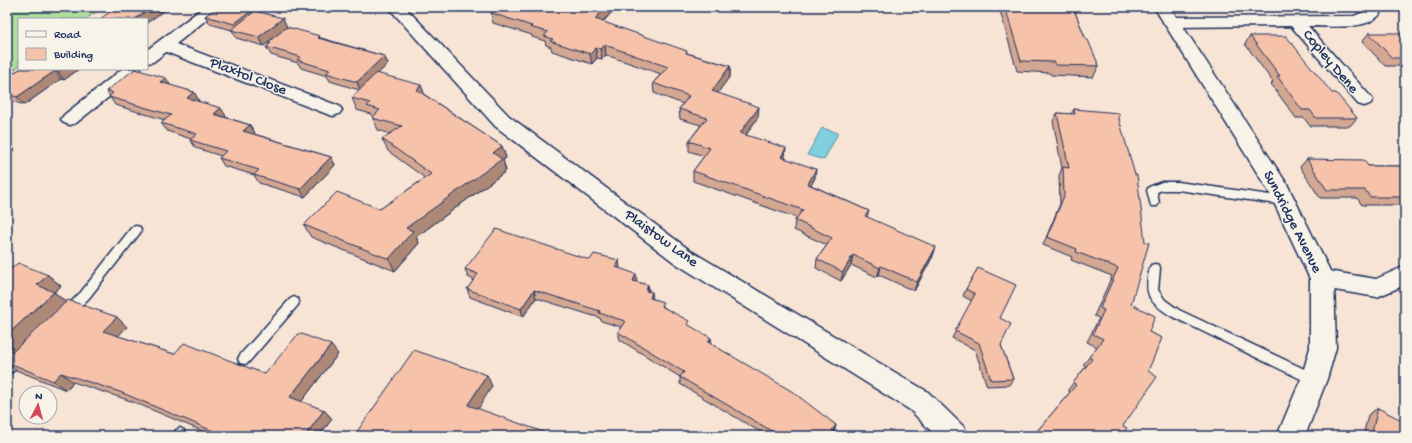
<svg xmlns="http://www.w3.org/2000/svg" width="1412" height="443" font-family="'Gochi Hand',sans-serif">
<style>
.green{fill:#afde9d;stroke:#65867e}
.water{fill:#80cfdd;stroke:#588faa}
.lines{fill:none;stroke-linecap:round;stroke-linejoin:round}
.lane-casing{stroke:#1b2f5e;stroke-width:3}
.street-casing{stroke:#1b2f5e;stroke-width:3}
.secondary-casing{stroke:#1b2f5e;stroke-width:3}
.lane{fill:#f7f3e8;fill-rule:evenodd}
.street{fill:#f7f3e8;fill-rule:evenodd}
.secondary{fill:#f7f3e8;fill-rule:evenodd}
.wall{fill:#d4a792;stroke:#1b2f5e}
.shaded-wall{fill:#ad8877;stroke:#1b2f5e}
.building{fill:#f7c2aa;stroke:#1b2f5e}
.labels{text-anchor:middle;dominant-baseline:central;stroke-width:3;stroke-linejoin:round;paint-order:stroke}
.street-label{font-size:15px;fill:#1b2f5e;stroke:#f7f3e8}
</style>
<rect width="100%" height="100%" fill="#f7e4d5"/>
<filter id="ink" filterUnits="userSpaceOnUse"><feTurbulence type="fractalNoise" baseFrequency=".025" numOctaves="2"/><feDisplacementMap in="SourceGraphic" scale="8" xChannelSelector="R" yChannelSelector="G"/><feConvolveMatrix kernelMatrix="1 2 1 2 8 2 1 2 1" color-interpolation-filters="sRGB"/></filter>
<g filter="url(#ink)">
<path class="green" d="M7 7H103L86 19H19V66L7 75Z"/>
<path class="water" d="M822 128 838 133 824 160 807 155Z"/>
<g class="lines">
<g class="lane-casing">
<path id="lane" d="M1162 182H1178L1284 197 1287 198 1289 201 1287 204 1284 205 1178 190H1163L1157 192 1159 203 1157 206H1151L1147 190 1149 187Z
M136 226 140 227 141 230 140 233 89 298 71 316 67 318 63 316 62 313 63 310 81 292 132 227Z
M1155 264 1159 265 1160 268 1158 290 1165 300 1179 310 1317 375 1319 379 1317 383 1313 384 1309 383 1171 316C1149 302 1143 295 1150 268L1151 265Z
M294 297 298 299 299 302 298 305 248 363 244 364 240 363 238 359 240 355 290 299Z
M20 352 24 353 26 357C23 364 14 372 7 374V362L16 353Z
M180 428 184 430 185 436H173L176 430Z"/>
</g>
<g class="street-casing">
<path id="street" d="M204 7H222L176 44 339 106 342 110 339 114 333 116 327 114 166 52 153 62 147 63V50Z
M1363 7H1379L1380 14C1368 31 1327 26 1308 26L1370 96 1373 100 1370 104 1364 106 1358 104 1291 26 1171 27 1165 25 1163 22 1165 19 1171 17 1354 16 1364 12Z
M122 69H141L139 73 76 123 70 125 64 123 61 119 64 115Z
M1405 266V285L1377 297 1322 288 1314 285 1311 279 1314 273 1322 270 1376 279Z"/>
</g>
<g class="secondary-casing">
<path id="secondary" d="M388 7H405L509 116 691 251 928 392 964 427 968 436H936L910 410 675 263 495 126Z
M1154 7H1170L1287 184 1334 279 1336 348 1327 379 1305 436H1277L1301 379 1310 348V279L1269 192Z"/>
</g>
<use href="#lane" class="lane"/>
<use href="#street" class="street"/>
<use href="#secondary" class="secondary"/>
</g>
<path class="wall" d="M218 7H257L259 12 287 27 321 38 384 56 388 64 377 74 425 95 502 146 506 158 503 160 506 171 416 237 419 243 395 271 311 237 304 225 380 209 425 178 388 151 382 139 390 134 378 130 371 114 357 110 352 98 359 90 330 81 327 76 301 68 298 63 271 55 266 47 269 44 268 42 264 46 236 38 232 30 210 24 205 16Z
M490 7H611L612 12 603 22 687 53 730 66V76L717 93 758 117 746 135 785 158 815 178 811 185 869 211 867 217 933 256 914 291 879 275 877 277 851 265 841 281 816 268 817 259 827 245 794 230 795 220 797 218 693 181V171L704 156 689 151V141L701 125 680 119 679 109 683 104 654 93 653 83 661 74 606 55 602 59 597 58 592 64 552 51 551 47 546 45 545 41 532 37V35L493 23 491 13 496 9Z
M975 7H1073L1086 40 1099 66 1093 77 1051 75 1050 73 1017 71 1000 11 976 10Z
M1369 33 1405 39V77L1399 71 1403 66H1385L1362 41Z
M1250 36 1332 93 1357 118 1350 126H1310L1304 118H1296L1271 84 1273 82 1245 44Z
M20 69H79L64 80 61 79 24 105 7 99V77Z
M171 86 194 92 199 101H198L226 116 225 117 250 125 255 133 254 134 331 157 335 165 305 197 259 183 254 175 224 166 219 158 221 156 196 148 190 140 191 139 167 131 161 123 165 120 115 105 106 91Z
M1074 109 1119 119 1131 304 1149 332 1123 426 1121 436H1033L1070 392 1068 390 1086 366 1083 365 1097 347 1087 342 1099 318 1094 316 1112 276 1071 260 1072 257 1043 245 1060 204 1059 176 1062 168 1053 121 1057 113 1071 114Z
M1405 150V159L1401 154Z
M1307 159 1368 166H1405V205H1362L1357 198H1320L1300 167Z
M590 260 620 269 637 282 648 285 649 291 653 299 689 326 711 338V344L836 425 834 432 839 436H767L680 384V377L620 340 618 332 621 327 601 321 600 318 536 298 523 317 470 297 467 289 474 280 468 277 465 269Z
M978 268 1000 318 1001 345 1013 379 1009 385 987 386 975 350 952 338 972 301 963 296 966 289Z
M7 272 48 275 61 286 54 292 66 302 117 317 127 327 118 336 174 354 265 374 338 354 301 402 324 410 332 419 319 436H214L131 401 73 382 66 390 16 370 7 364Z
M1378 408 1405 436H1363L1368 415Z"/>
<path class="shaded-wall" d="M152 7H169L147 23V19H135Z
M256 7H257L261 15 238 32 234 24Z
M606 7H611L612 12 596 28 595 19Z
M283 18 287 27 264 46 259 37Z
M605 45 606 55 602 59 600 49Z
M596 48 597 58 592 64 590 54Z
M384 56 388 64 360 90 357 82Z
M730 66V76L712 101V91Z
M62 69H79L64 80 58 72Z
M55 71 61 79 24 105 17 97Z
M166 78 171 86 160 82Z
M421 85 426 98 417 90Z
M194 92 199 101 192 106 187 98Z
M759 107 758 117 740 143V133Z
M221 108 226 116 219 122 214 114Z
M250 125 255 133 249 139 243 131Z
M7 142 15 150 7 156Z
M502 146 506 158 503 160 506 171 416 237 419 243 395 271 389 259 406 228 493 153Z
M786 148 785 158 780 166 781 157Z
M331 157 335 165 305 197 300 189Z
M816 169 815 178 806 194 808 184Z
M936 247 933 256 914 291 917 282Z
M853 255 851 265 841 281 843 272Z
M619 260 620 269 616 267Z
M881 266 879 275 877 277 880 268Z
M636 274 637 282 633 281Z
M48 275 61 286 50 296 37 285Z
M648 285 649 293 646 291Z
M534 290 536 298 523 317 521 309Z
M54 292 67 303 7 359V335Z
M652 292 653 300 650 298Z
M117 317 127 327 113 341 103 331Z
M711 338V346L708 342Z
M331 345 338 354 298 406 290 397Z
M61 373 73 382 66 390 53 381Z
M487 375 492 386 474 416 468 405Z
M324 410 332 419 319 436H305Z
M836 425 834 432 832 430Z"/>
<path class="building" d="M117 7H152L135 19H100Z
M218 7H256L234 24 205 16Z
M498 7H606L595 19 687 51 686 53 730 66 712 91 759 107 740 133 786 148 781 157 816 169 808 184 869 211 865 216 936 247 917 282 881 266 880 268 853 255 843 272 817 259 832 238 795 220 803 210 693 171 710 148 689 141 707 118 679 109 689 96 653 83 668 67 605 45 600 49 596 48 590 54 550 41 553 39 544 36 548 32 530 27 532 26 491 13Z
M1005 7H1073L1086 40H1088L1099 66 1055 65V62L1021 61Z
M255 11 283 18 259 37 231 30Z
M287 27 320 36 318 38 384 56 357 82 326 73 330 70 297 60 301 57 266 47 271 43 268 42Z
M1369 33H1399L1405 39V58H1392Z
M1250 36H1286L1332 93H1336L1357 118H1316L1310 110H1302L1277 76H1280Z
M20 69H62L58 72 55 71 17 97 7 94V77Z
M135 69 166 78 160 82 194 92 187 98 221 108 214 114 250 125 243 131 331 157 300 189 254 175 259 170 219 158 226 151 190 140 197 134 161 123 171 115 109 97 113 93 106 91Z
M376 73 421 85 417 90 502 146 493 153 502 159 406 228 413 231 389 259 304 225 337 192 380 209 431 174 382 139 402 126 372 118 380 110 367 106 370 103 352 98Z
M1074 109 1119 113V119L1135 175H1137L1145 242 1149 243 1131 304 1155 316 1149 332 1162 338 1148 371 1157 377 1123 426 1127 428 1121 436H1045L1038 430 1076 385 1073 383 1092 359 1089 357 1103 339 1093 334 1104 310 1100 308 1118 268 1076 252 1077 249 1047 237 1064 196 1063 167 1069 168 1057 113 1075 114Z
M1307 159 1364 160 1368 166H1405V197H1370L1365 190H1327Z
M496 229 590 260 594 254 619 260 616 267 636 274 633 281 648 285 646 291 652 292 650 298 663 302 661 306 689 321 687 324 711 338 708 342 793 392 836 425 832 430 839 436H772L775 433 680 377 684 372 618 332 625 321 599 313 600 311 534 290 521 309 467 289 478 274 465 269Z
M18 263 48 275 37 285 54 292 7 335V272Z
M978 268 1016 285 1000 318 1011 324 1001 345 1013 379 991 380 979 343 955 331 975 294 966 289Z
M68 300 117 317 103 331 174 354 184 343 265 374 299 333 331 345 290 397 324 410 305 436H225L120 392 61 373 53 381 7 362V357Z
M414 350 487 375 468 405 546 433 545 436H354Z
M1378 408 1405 422V436H1371Z"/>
</g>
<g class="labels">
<g class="street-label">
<text transform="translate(1330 62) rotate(50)">Copley Dene</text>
<text transform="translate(248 77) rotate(21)">Plaxtol Close</text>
<text transform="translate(1292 222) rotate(63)">Sundridge Avenue</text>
<text transform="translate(661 239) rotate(36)">Plaistow Lane</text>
</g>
</g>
<rect width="1412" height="443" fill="none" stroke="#f7f3e8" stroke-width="24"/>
<rect x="12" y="12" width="1388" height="419" fill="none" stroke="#1b2f5e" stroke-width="1.5" filter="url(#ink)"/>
<rect x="18" y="18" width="130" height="52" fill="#f7f3e8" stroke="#9fa5b1"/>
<rect x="26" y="31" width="20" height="6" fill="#f7f3e8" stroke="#9fa5b1"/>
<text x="54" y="38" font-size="12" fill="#1b2f5e">Road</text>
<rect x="26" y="48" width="20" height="12" fill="#f7c2aa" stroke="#9fa5b1"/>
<text x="54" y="58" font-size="12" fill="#1b2f5e">Building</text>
<g transform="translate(38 405) rotate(6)"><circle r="19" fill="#f7f3e8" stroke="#9fa5b1"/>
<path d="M0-3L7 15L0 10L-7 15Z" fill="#d1495b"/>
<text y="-6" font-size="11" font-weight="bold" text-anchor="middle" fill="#1b2f5e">N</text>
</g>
</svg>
